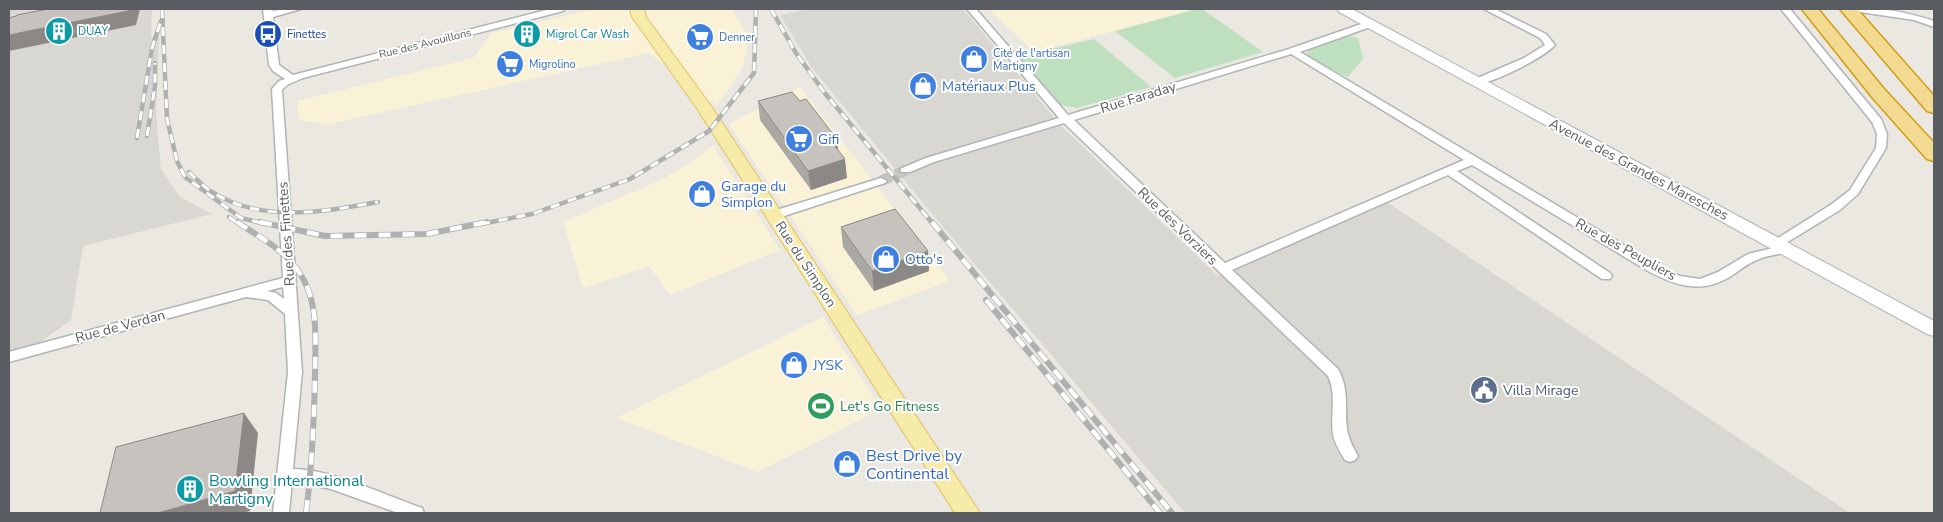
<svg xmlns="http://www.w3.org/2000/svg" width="1943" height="522" font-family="'Nunito Sans',sans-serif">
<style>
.commercial{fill:#faf2d6}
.industrial{fill:#d9d7d2}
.green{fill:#bee0bf}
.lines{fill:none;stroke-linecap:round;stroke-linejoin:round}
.street-tunnel{stroke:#c6c5c0;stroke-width:11;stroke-dasharray:11 5;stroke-linecap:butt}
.street-casing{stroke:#b1b3b7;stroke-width:3}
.secondary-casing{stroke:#b0b3b7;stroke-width:2}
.primary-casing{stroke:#e2c161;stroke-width:2}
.highway-casing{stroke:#d59d15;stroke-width:3}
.street{fill:#fff;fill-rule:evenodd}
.secondary{fill:#fff;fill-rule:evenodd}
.primary{fill:#f6eba9;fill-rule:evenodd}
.highway{fill:#f2db90;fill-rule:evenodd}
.rail-far1-casing{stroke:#afb0b0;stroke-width:4.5}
.rail-casing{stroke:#afb0b0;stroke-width:6}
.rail-far1{stroke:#fff;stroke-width:3;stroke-dasharray:9;stroke-linecap:butt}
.rail{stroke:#fff;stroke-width:4.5;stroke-dasharray:12;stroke-linecap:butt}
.wall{fill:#aaa8a3}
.shaded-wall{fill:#8b8885}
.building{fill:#c6c3be;stroke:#8b8885}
.labels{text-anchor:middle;stroke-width:4;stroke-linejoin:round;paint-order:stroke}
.far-culture-label{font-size:11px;fill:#0d838f;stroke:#fff;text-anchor:start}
.far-transit-label{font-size:11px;fill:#164399;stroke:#fff;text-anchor:start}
.far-shop-label{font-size:11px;fill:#366cbe;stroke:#fff;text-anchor:start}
.far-street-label{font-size:11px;fill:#595c60;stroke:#fff}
.shop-label{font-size:14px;fill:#366cbe;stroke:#fff;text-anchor:start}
.street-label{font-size:14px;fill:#595c60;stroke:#fff}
.service-label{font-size:14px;fill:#4e5e75;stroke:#fff;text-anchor:start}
.leisure-label{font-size:14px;fill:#27864d;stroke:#fff;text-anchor:start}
.near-shop-label{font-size:16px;fill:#366cbe;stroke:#fff;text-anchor:start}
.near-culture-label{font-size:16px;fill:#0d838f;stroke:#fff;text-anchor:start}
</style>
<rect width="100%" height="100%" fill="#eae8e0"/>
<g class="commercial">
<path d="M595,9h137l17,28 -6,30 -26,39 -68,-53 -324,72 -26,-5 -2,-19 176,-43 19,-25z"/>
<path d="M988,9h209l-162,43z"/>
<path d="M800,87l150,194 -93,34 -128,-191z"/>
<path d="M713,145l67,105 -110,45 -21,-29 -66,22 -20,-66 100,-43 25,-15z"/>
<path d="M823,317l58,92 -123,63 -142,-54z"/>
</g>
<g class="industrial">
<path d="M9,9h143l-1,29 8,-1 -3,79 5,53 19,28 32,17 -129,32 -12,74 -62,44z"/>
<path d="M808,9h155l100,119 155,148 169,-74 463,311h-665l-252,-298 -121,-147 -32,-53z"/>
</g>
<g class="green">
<path d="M1197,9h5l61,43 -88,26 -60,-47z"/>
<path d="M1347,36l11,2 5,21 -15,18 -41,-19v-4l3,-6z"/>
<path d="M1094,39l57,48 -74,21 -17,-3 -43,-48z"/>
</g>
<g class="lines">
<path class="street-tunnel" d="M881,181l25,-11"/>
<g class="street-casing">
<g id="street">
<path d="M263,9h9l1,2 12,-2h16l-28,8 6,48 14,10 257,-66h15l-2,2 -260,67 -16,7 -5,5 20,282 -9,97c38,0 92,26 129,39l2,5h-26l-67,-24 -39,-8 -3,32h-16l15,-141 -3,-58 -17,-14 -22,-3 -237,65v-10l274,-74 -11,-189 7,-8 6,-2 -12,-8 -4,-6zM283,287l1,12 -8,-6 -9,-2z"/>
<path d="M967,9h9l92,106 221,-66 78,-27h6v4l-73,26 357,213 23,11 20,3 18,-7 30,-18 29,-7 2,-1h-7l-2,-3 62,-39 18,-14 26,-42 1,-14 -5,-12 -91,-113h9l91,110 6,15 -1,14 -28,46 -18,16 -59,36 9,-1 2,3 -2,3c-10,4 -23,4 -33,9 -11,4 -19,12 -29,18 -28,16 -54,7 -80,-7l-176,-106 -15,6 153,102 2,3 -2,3h-8l-154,-104 -216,95 106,99c13,24 5,41 10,65 2,8 6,15 10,22l-3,4 -5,2 -5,-2c-5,-8 -10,-16 -12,-25 -3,-19 4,-41 -5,-59l-264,-253 -130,39 -24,10h-8l-2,-2 2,-2 24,-10 133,-40zM1291,54l173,106 -239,103 -151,-143z"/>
<path d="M1484,9h11l51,25 9,11c-10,12 -68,42 -82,39v-4l51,-22 21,-13 -5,-7z"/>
<path d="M1855,9c27,-2 54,4 79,12v6l-20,-7 -54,-8z"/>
<path d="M881,178l6,3 -2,2 -107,35 -4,1 -6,-4 2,-3z"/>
</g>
</g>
<g class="secondary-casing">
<path id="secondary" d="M1337,9h15l582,312v15l-7,-2 -588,-322z"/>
</g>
<g class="primary-casing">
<path id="primary" d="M630,9h14l2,8 65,89 269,407h-25l-259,-406 -64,-90z"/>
</g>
<g class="highway-casing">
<g id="highway">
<path d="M1802,9h16l66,80 50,54v18l-7,-2 -55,-62z"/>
<path d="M1840,9h17l77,87v17l-7,-2z"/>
</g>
</g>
<use href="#street" class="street"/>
<use href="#secondary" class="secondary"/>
<use href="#primary" class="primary"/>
<use href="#highway" class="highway"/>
<g class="rail-far1-casing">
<g id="rail-far1">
<path d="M162,9l5,110 10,42 8,16 56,41 25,6"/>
<path d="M771,9l25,44 28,39 109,132"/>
<path d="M147,136l8,-50v-23"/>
<path d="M137,138l15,-90 9,-27"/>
<path d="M189,172c6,6 13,13 20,18 50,34 114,22 169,12"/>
<path d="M229,217l10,7"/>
<path d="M481,224l51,-10 98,-35 79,-48 45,-58 2,-64"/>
</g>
</g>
<g class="rail-casing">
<g id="rail">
<path d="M237,222c22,15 47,27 62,50 21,30 16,69 16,104 -1,46 -3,91 -9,137"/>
<path d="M260,222l65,14 102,-2 60,-12"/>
<path d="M932,222l240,291"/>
<path d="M986,300l174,213"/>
</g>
</g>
<use href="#rail-far1" class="rail-far1"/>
<use href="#rail" class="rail"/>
</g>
<g class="wall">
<path d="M758,101l80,49 9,28 -36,12 -51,-70z"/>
<path d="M841,227l87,24 1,20 -55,20 -31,-44z"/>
</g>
<g class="shaded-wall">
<path d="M129,9h11l-4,16 -127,26v-16z"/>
<path d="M837,139l2,19 -8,-17z"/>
<path d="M845,159l2,19 -36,12 -3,-19z"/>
<path d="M928,251l1,20 -55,20 -2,-20z"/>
<path d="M244,413l14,20 -8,78 -8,2h-84z"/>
</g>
<g class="building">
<path d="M48,9h81l-1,2 -119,24v-17l7,-2 1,-1z"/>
<path d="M792,92l8,9 6,-2 31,40 -6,2 14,18 -37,12 -50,-70z"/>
<path d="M895,209l33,42 -56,20 -31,-44z"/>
<path d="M244,413l-9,78 -77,22h-58l16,-66z"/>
</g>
<defs>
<g id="building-disc" transform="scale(1.4375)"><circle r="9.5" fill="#0f9aa8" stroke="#fff"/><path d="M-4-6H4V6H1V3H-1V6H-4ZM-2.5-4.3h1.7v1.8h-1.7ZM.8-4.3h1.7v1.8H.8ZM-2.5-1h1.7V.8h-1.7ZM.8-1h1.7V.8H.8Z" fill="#fff"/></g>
<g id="bus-disc" transform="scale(1.4375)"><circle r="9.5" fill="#1a4fb4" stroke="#fff"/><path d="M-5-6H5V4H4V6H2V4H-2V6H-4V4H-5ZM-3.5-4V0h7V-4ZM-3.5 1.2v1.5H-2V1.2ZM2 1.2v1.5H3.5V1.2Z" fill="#fff"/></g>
<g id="supermarket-disc" transform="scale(1.4375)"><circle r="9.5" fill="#3f7fe0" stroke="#fff"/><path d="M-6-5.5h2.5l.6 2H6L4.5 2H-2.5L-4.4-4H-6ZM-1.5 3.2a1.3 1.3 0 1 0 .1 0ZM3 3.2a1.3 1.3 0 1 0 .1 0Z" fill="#fff"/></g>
<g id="shop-disc" transform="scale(1.4375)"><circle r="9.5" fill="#3f7fe0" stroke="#fff"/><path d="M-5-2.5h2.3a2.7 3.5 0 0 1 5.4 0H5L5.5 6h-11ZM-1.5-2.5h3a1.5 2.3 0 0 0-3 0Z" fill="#fff"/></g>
<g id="civic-disc" transform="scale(1.4375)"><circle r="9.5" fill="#5c6f8a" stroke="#fff"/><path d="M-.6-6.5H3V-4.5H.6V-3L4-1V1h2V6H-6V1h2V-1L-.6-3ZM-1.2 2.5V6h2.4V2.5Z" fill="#fff"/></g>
<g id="stadium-disc" transform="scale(1.4375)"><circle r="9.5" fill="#2e9e5b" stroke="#fff"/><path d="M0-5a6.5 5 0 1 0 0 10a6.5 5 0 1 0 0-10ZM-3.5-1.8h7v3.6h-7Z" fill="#fff"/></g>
</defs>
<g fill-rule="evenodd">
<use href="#building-disc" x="59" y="31"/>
<use href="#bus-disc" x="268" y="34"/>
<use href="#building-disc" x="527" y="34"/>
<use href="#supermarket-disc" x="700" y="37"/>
<use href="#shop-disc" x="974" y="59"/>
<use href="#supermarket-disc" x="510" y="64"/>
<use href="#shop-disc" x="923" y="86"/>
<use href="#supermarket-disc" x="799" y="139"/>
<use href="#shop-disc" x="702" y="194"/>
<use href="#shop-disc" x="886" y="259"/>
<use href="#shop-disc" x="794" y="365"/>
<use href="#civic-disc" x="1484" y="390"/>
<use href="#stadium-disc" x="821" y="406"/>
<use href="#shop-disc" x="847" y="464"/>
<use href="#building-disc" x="190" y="489"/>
</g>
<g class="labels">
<g class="far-culture-label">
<text x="78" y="35">DUAY</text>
<text x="546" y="38">Migrol Car Wash</text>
</g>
<g class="far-transit-label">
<text x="287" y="38">Finettes</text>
</g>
<g class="far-shop-label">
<text x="719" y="41">Denner</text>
<text x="993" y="57">Cité de l'artisan<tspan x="993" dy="13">Martigny</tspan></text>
<text x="529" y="68">Migrolino</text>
</g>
<g class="far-street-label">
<text transform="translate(425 43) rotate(-14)" y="4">Rue des Avouillons</text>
</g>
<g class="shop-label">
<text x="942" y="91">Matériaux Plus</text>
<text x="818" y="144">Gifi</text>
<text x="721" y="191">Garage du<tspan x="721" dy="16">Simplon</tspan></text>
<text x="905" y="264">Otto's</text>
<text x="813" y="370">JYSK</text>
</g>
<g class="street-label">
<text transform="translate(1138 97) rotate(-17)" y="5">Rue Faraday</text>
<text transform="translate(1639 169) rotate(28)" y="5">Avenue des Grandes Maresches</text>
<text transform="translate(1178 226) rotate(44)" y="5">Rue des Vorziers</text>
<text transform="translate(286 234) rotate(-94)" y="5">Rue des Finettes</text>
<text transform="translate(1626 249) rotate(29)" y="5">Rue des Peupliers</text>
<text transform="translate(806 264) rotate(57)" y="5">Rue du Simplon</text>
<text transform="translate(120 326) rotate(-15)" y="5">Rue de Verdan</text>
</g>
<g class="service-label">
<text x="1503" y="395">Villa Mirage</text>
</g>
<g class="leisure-label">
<text x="840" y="411">Let's Go Fitness</text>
</g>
<g class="near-shop-label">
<text x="866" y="461">Best Drive by<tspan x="866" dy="18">Continental</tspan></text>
</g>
<g class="near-culture-label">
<text x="209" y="486">Bowling International<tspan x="209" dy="18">Martigny</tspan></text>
</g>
</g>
<rect width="1943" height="522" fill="none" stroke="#595c60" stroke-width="20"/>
</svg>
